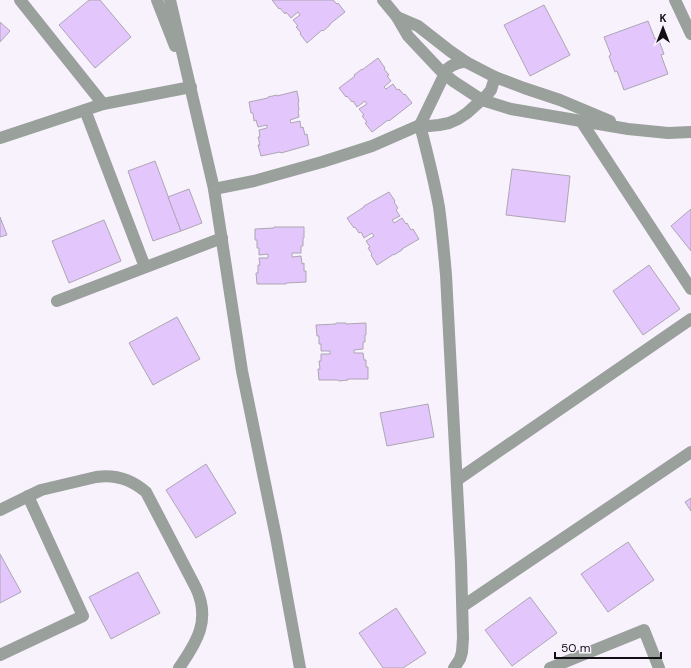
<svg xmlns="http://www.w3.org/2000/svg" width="691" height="668" font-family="'DM Sans',sans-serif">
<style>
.building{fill:#e3c6fb;stroke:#ada6b3}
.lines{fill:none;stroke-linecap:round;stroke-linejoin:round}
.minor{stroke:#9aa09b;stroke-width:12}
</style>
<rect width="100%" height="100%" fill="#f8f2fd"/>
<g class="building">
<path d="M89,0h11l31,37 -36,31 -36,-43z"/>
<path d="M272,0h61l4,4 1,-1 7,9 -15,12v1l-7,6 -1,-1 -15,13 -7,-9 1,-1 -5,-6 2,-1 -5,-6 7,-5 -2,-3 -7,6 -5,-6 -1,2 -5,-6 -1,1z"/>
<path d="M544,5l26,50 -40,21 -26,-51z"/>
<path d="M648,21l7,18 3,-1 6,16 -3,1 7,19 -44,16 -7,-19 -2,1 -6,-16 2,-1 -7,-18z"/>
<path d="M0,22l10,9 -10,11z"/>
<path d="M378,58l7,10 -1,1 5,6 -2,1 4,5 -7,6 2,2 7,-5 4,6 2,-1 5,6 1,-1 7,9 -23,18 -1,-1 -16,12 -7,-9 2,-1 -5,-6 2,-1 -5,-6 8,-5 -2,-3 -8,6 -4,-6 -1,1 -5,-6 -1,1 -7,-9 16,-12 -1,-1 8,-6v1z"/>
<path d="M297,91l2,11 -1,1 1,7 -1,1 1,6 -9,3 1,3 9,-2 1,7 2,-1 2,8 2,-1 2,11 -28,8 -1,-1 -19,4 -3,-11h2l-2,-8h2l-1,-7 8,-2v-3l-9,2 -2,-7 -2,1 -1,-8h-2l-2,-11 19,-4v-1l9,-2v1z"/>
<path d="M155,161l26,70 -28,10 -25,-70z"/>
<path d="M512,169l58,7 -5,46 -59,-7z"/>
<path d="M189,189l13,34 -21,8 -13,-34z"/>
<path d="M389,192l6,9 -1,1 4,6 -2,2 4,6 -8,4 2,3 8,-5 4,6 1,-1 4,7 2,-1 6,10 -17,10v1l-8,5v-1l-17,11 -6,-10 1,-1 -4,-6 2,-1 -4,-6 8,-5 -2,-3 -8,5 -3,-6 -2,1 -4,-6 -1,1 -7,-10 17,-11v-1z"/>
<path d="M691,209v42l-20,-25z"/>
<path d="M0,217l7,18 -7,2z"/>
<path d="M104,220l17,41 -52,22 -17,-42z"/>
<path d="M274,227h30v11h-1v8h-2v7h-9v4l9,-1 1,8 2,-1v8h2v11l-20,1v1h-29l-1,-11h2v-8h2l-1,-7h9v-4l-9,1v-7h-2v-8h-2v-11l19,-1z"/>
<path d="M649,265l31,44 -37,26 -30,-44z"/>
<path d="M177,317l23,42 -47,26 -24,-42z"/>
<path d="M336,323h10v1l20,-1v12h-1v7h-2v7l-9,1v3h9l1,7h2v7h2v12h-20v1l-9,1 -1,-1h-19l-1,-11h2l-1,-8h2v-7h9v-3h-9v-7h-2v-8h-2l-1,-11 20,-1z"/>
<path d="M428,404l6,33 -47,9 -7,-33z"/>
<path d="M206,464l30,49 -40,25 -30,-48z"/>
<path d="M691,498v13l-6,-9z"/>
<path d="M628,542l26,38 -46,32 -27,-38z"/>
<path d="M0,554l21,38 -21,11z"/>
<path d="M138,572l22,41 -49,26 -22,-42z"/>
<path d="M530,597l27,36 -45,33 -27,-36z"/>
<path d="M396,608l30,45 -23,15h-20l-24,-35z"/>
</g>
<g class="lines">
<g class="minor">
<path d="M20,0l83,104"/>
<path d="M157,0l18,46"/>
<path d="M170,0l44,189 28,182 34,166 24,131"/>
<path d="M383,0l14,17 11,19 32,34 13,11 29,19 29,9 117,20 40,4 23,-1"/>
<path d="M675,0l16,34"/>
<path d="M397,17l21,9 32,25 16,11 29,15 29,11 36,12 50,21"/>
<path d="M85,110l60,157"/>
<path d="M581,121l110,168"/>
<path d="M0,138l103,-34 88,-17"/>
<path d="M214,189l40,-8 68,-19 50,-16 48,-21 9,1 10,-1 10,-2 9,-4 9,-6 20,-18 4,-5 4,-13"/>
<path d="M57,301l165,-63"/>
<path d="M457,480l234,-161"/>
<path d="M0,510l41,-20 55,-13c19,-3 35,2 50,15l50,96c15,32 1,54 -17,80"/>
<path d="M463,606l228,-154"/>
<path d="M0,655l83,-39 -55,-120"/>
<path d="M454,668l6,-9 2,-7 1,-14 -2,-75 -15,-288c-2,-23 -4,-45 -7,-68 -5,-28 -12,-55 -19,-82l27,-56c6,-5 11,-7 19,-7"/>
<path d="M550,668l94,-38 15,38"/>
</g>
</g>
<g transform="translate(663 28)" stroke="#f8f2fd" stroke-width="3" paint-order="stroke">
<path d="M0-3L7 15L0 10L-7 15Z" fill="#120f14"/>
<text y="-6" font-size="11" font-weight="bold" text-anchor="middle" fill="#120f14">K</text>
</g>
<path d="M555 652v6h106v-6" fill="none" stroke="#120f14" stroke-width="2"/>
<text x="561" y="652" font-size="12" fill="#120f14" stroke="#f8f2fd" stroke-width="3" paint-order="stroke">50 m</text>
</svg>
